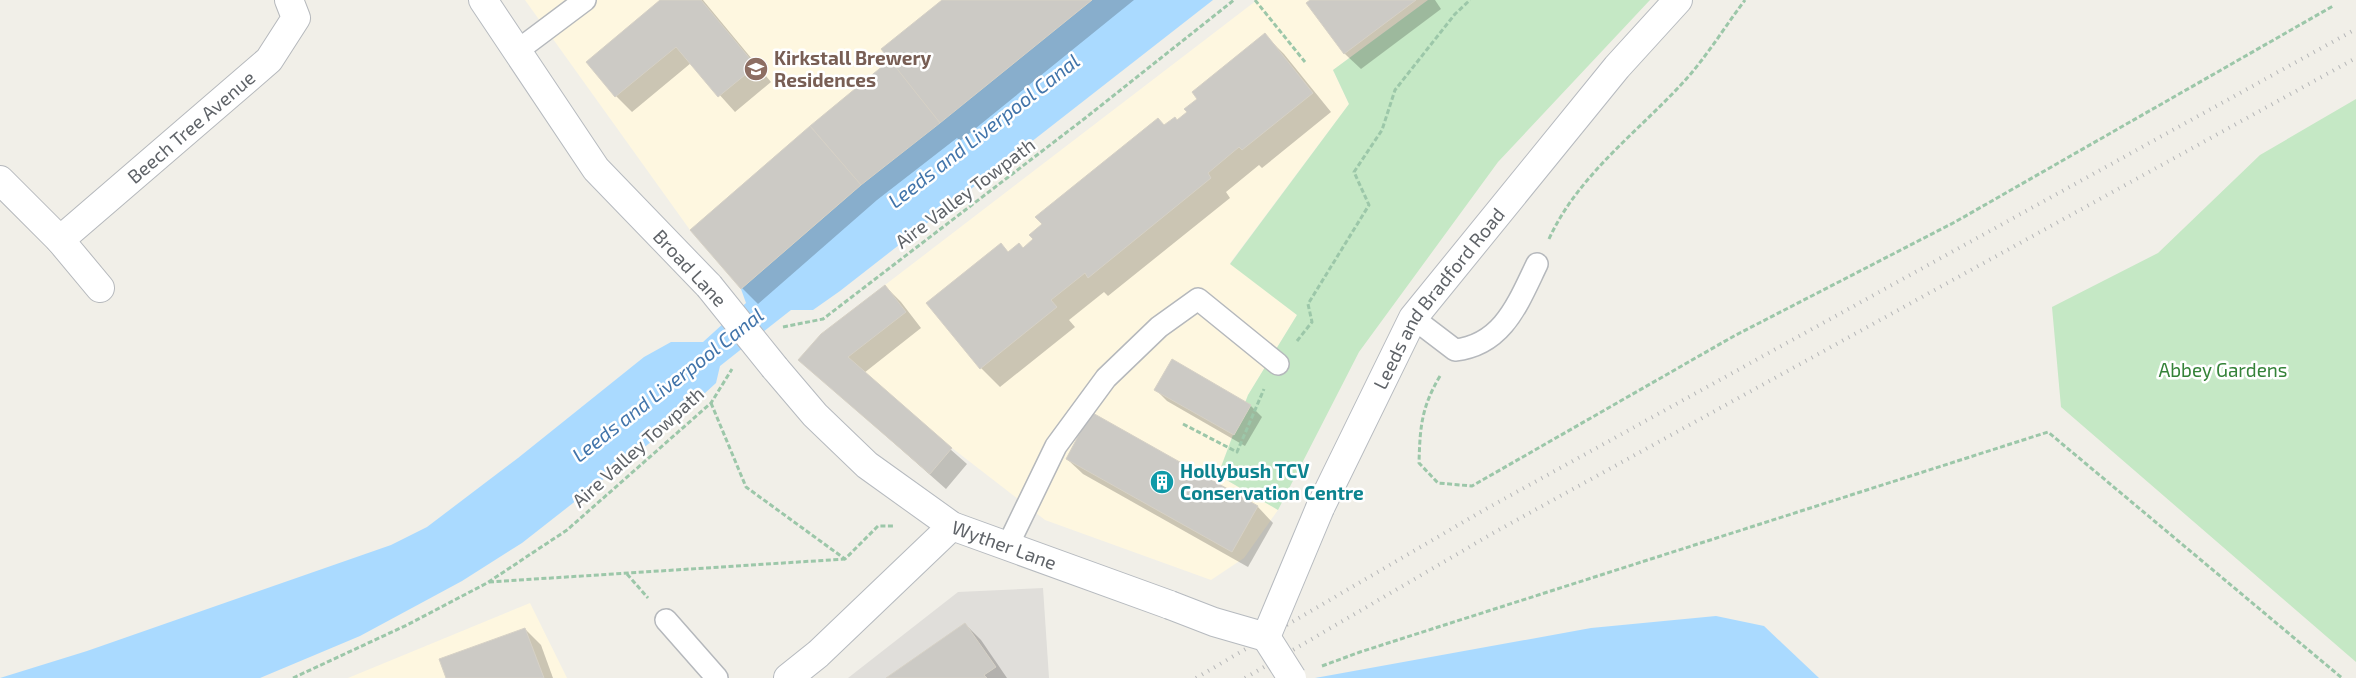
<svg xmlns="http://www.w3.org/2000/svg" width="2356" height="678" font-family="'Exo 2',sans-serif">
<style>
.commercial{fill:#fef7e0}
.industrial{fill:#e0deda}
.green{fill:#c5e8c5}
.water{fill:#aadaff}
.shadow{fill:#0003}
.building{fill:#cccac5;stroke:#d6d1c6}
.lines{fill:none;stroke-linecap:round;stroke-linejoin:round}
.lane-casing{stroke:#b5b8bc;stroke-width:24}
.street-casing{stroke:#b5b8bc;stroke-width:30}
.secondary-casing{stroke:#b6babf;stroke-width:30}
.path{stroke:#9cc7a9;stroke-width:3;stroke-dasharray:5 2.5;stroke-linecap:butt}
.lane{stroke:#fff;stroke-width:21}
.street{stroke:#fff;stroke-width:28}
.secondary{stroke:#fff;stroke-width:28}
.rail{stroke:#b6b7b8;stroke-width:4;stroke-dasharray:1 6;stroke-linecap:butt}
.secondary-bridge-casing{stroke:#b6babf;stroke-width:30;stroke-linecap:butt}
.secondary-bridge{stroke:#fff;stroke-width:28}
.labels{text-anchor:middle;stroke-width:5;stroke-linejoin:round;paint-order:stroke}
.education-label{font-size:19px;font-weight:bold;fill:#785e54;stroke:#fff;text-anchor:start}
.street-label{font-size:19px;fill:#5f6368;stroke:#fff}
.park-label{font-size:19px;fill:#348238;stroke:#fff}
.culture-label{font-size:19px;font-weight:bold;fill:#0d838f;stroke:#fff;text-anchor:start}
.water-label{font-size:20px;font-style:italic;fill:#4174aa;stroke:#fff}
</style>
<rect width="100%" height="100%" fill="#f1efe8"/>
<g class="commercial">
<path d="M525,0h567l-351,289 -51,-59z"/>
<path d="M1257,0h171l-95,70 16,34 -119,159 67,52 -49,80 -30,80 60,35 -34,48 -33,22 -166,-60 -93,-72 -22,26 -132,-114 23,-26z"/>
<path d="M530,603l37,75h-219z"/>
</g>
<path class="industrial" d="M1043,588l6,90h-201l110,-86z"/>
<g class="green">
<path d="M1428,0h222l-152,162 -139,190 -81,158 -60,-35 30,-80 49,-80 -67,-51 119,-160 -16,-34z"/>
<path d="M2356,99v563l-295,-255 -9,-100 106,-54 102,-98z"/>
</g>
<g class="water">
<path d="M1092,0h121l-373,291 -27,19h-22l-71,56 -4,17 -60,55 -134,105 -60,38 -102,55 -100,42h-260l87,-27 304,-106 36,-18 91,-69 126,-101 27,-15h32l43,-39 -5,-14 120,-104z"/>
<path d="M1716,616l48,10 55,52h-504l276,-50z"/>
</g>
<g class="shadow">
<path d="M662,0h41l68,82 -36,30 -44,-49 -59,49 -16,-16z"/>
<path d="M944,0h190l-174,141 -3,-3 -80,62 -119,104 -16,-16z"/>
<path d="M1313,0h122l6,9 -80,60 -16,-15 -37,-50z"/>
<path d="M1265,35l19,19 47,58 -69,56 -3,-3 -33,27 4,6 -122,98 -4,-4 -35,28 6,7 -75,60 -19,-19 20,-123 8,8 14,-4 142,-122 12,-6 11,-9 10,-13z"/>
<path d="M885,286l16,16 20,26 -57,45 103,91 -21,25 -146,-129z"/>
<path d="M1172,361l79,45 11,11 -17,29 -78,-45 -11,-11z"/>
<path d="M1067,459l191,48 15,16 -25,44 -165,-93z"/>
<path d="M965,624l16,16 26,38h-119z"/>
<path d="M525,629l16,16 12,33h-105z"/>
</g>
<g class="building">
<path d="M660,0h41l55,66 -38,31 -42,-50 -61,50 -29,-35z"/>
<path d="M942,0h150l-152,123 -59,-74z"/>
<path d="M1310,0h106l-72,54 -38,-51z"/>
<path d="M1265,33l48,60 -71,57 -3,-3 -31,26 3,5 -123,100 -3,-5 -34,27 6,7 -77,62 -54,-66 75,-60 7,9 11,-9 4,5 10,-9 -4,-4 13,-11 -7,-7 123,-99 6,7 11,-8 2,3 10,-8 -3,-3 13,-10 -5,-7z"/>
<path d="M890,60l50,63 -79,62 -51,-59z"/>
<path d="M810,126l51,59 -120,104 -51,-59z"/>
<path d="M885,285l21,27 -58,45 104,91 -22,26 -132,-114 23,-26z"/>
<path d="M1172,359l79,46 -17,30 -80,-45z"/>
<path d="M1091,412l167,94 -26,46 -166,-93z"/>
<path d="M965,623l31,44 -12,8 3,3h-101z"/>
<path d="M525,628l19,50h-98l-7,-19z"/>
</g>
<g class="lines">
<g class="lane-casing">
<g id="lane">
<path d="M517,51l68,-51"/>
<path d="M1413,318l42,32c48,-5 63,-47 82,-86"/>
<path d="M1008,545l48,-99 50,-68 53,-51 39,-28 80,65"/>
<path d="M666,620l51,58"/>
</g>
</g>
<g class="street-casing">
<g id="street">
<path id="s1" d="M0,180l60,60 209,-180 27,-42 -7,-18"/>
<path d="M60,240l40,48"/>
</g>
</g>
<g class="secondary-casing">
<g id="secondary">
<path d="M483,0l113,169 113,117"/>
<path id="s2" d="M775,368l40,47 52,50 85,61 218,79"/>
<path id="s3" d="M1320,508l93,-190 204,-251 61,-67"/>
<path d="M788,678l30,-24 134,-128"/>
</g>
</g>
<g class="path">
<path d="M1255,0l50,62"/>
<path d="M1549,239c30,-66 92,-109 139,-162 21,-24 38,-52 57,-77"/>
<path d="M783,327l40,-8 261,-200 150,-119"/>
<path d="M1297,341l15,-19 -4,-18 61,-99 -15,-33 28,-42 13,-40 60,-76 15,-14"/>
<path d="M1440,376c-19,32 -20,52 -21,87l19,20 34,3 262,-150 221,-114 378,-216"/>
<path d="M711,403l35,84 99,72 33,-33h16"/>
<path d="M1183,424l54,28 27,-63"/>
<path d="M627,574l21,24"/>
<path d="M489,582l356,-23"/>
<path d="M1322,666l38,-14 688,-220 294,246"/>
<path d="M293,678l114,-53 80,-42 80,-53 144,-127 21,-34"/>
</g>
<use href="#lane" class="lane"/>
<use href="#street" class="street"/>
<use href="#secondary" class="secondary"/>
<g class="rail">
<path d="M1196,678l288,-168 872,-481"/>
<path d="M1245,678l250,-146 861,-474"/>
</g>
<g class="secondary-bridge-casing">
<g id="secondary-bridge">
<path d="M709,286l66,82"/>
<path d="M1170,605l44,17 52,15"/>
<path d="M1266,637l54,-129"/>
<path d="M1266,637l26,41"/>
</g>
</g>
<use href="#secondary-bridge" class="secondary-bridge"/>
</g>
<defs>
<g id="university-disc" transform="scale(1.25)"><circle r="9.5" fill="#8d6e63" stroke="#fff"/><path d="M0-5L7-2L0 1L-7-2ZM-4 1L0 2.5L4 1V4Q0 6-4 4Z" fill="#fff"/></g>
<g id="building-disc" transform="scale(1.25)"><circle r="9.5" fill="#0f9aa8" stroke="#fff"/><path d="M-4-6H4V6H1V3H-1V6H-4ZM-2.5-4.3h1.7v1.8h-1.7ZM.8-4.3h1.7v1.8H.8ZM-2.5-1h1.7V.8h-1.7ZM.8-1h1.7V.8H.8Z" fill="#fff"/></g>
</defs>
<g fill-rule="evenodd">
<use href="#university-disc" x="756" y="69"/>
<use href="#building-disc" x="1162" y="482"/>
</g>
<g class="labels">
<g class="education-label">
<text x="774" y="65">Kirkstall Brewery<tspan x="774" dy="22">Residences</tspan></text>
</g>
<g class="street-label">
<text dy="7" stroke="none"><textPath href="#s1" startOffset="258">Beech Tree Avenue</textPath></text>
<text transform="translate(965 193) rotate(-37)" y="7">Aire Valley Towpath</text>
<text transform="translate(690 268) rotate(47)" y="7">Broad Lane</text>
<text dy="7" stroke="none"><textPath href="#s3" startOffset="242">Leeds and Bradford Road</textPath></text>
<text transform="translate(638 447) rotate(-42)" y="7">Aire Valley Towpath</text>
<text dy="7" stroke="none"><textPath href="#s2" startOffset="294">Wyther Lane</textPath></text>
</g>
<g class="park-label">
<text x="2223" y="377">Abbey Gardens</text>
</g>
<g class="culture-label">
<text x="1180" y="478">Hollybush TCV<tspan x="1180" dy="22">Conservation Centre</tspan></text>
</g>
<g class="water-label">
<text transform="translate(984 131) rotate(-38)" y="7">Leeds and Liverpool Canal</text>
<text transform="translate(668 385) rotate(-38)" y="7">Leeds and Liverpool Canal</text>
</g>
</g>
</svg>
